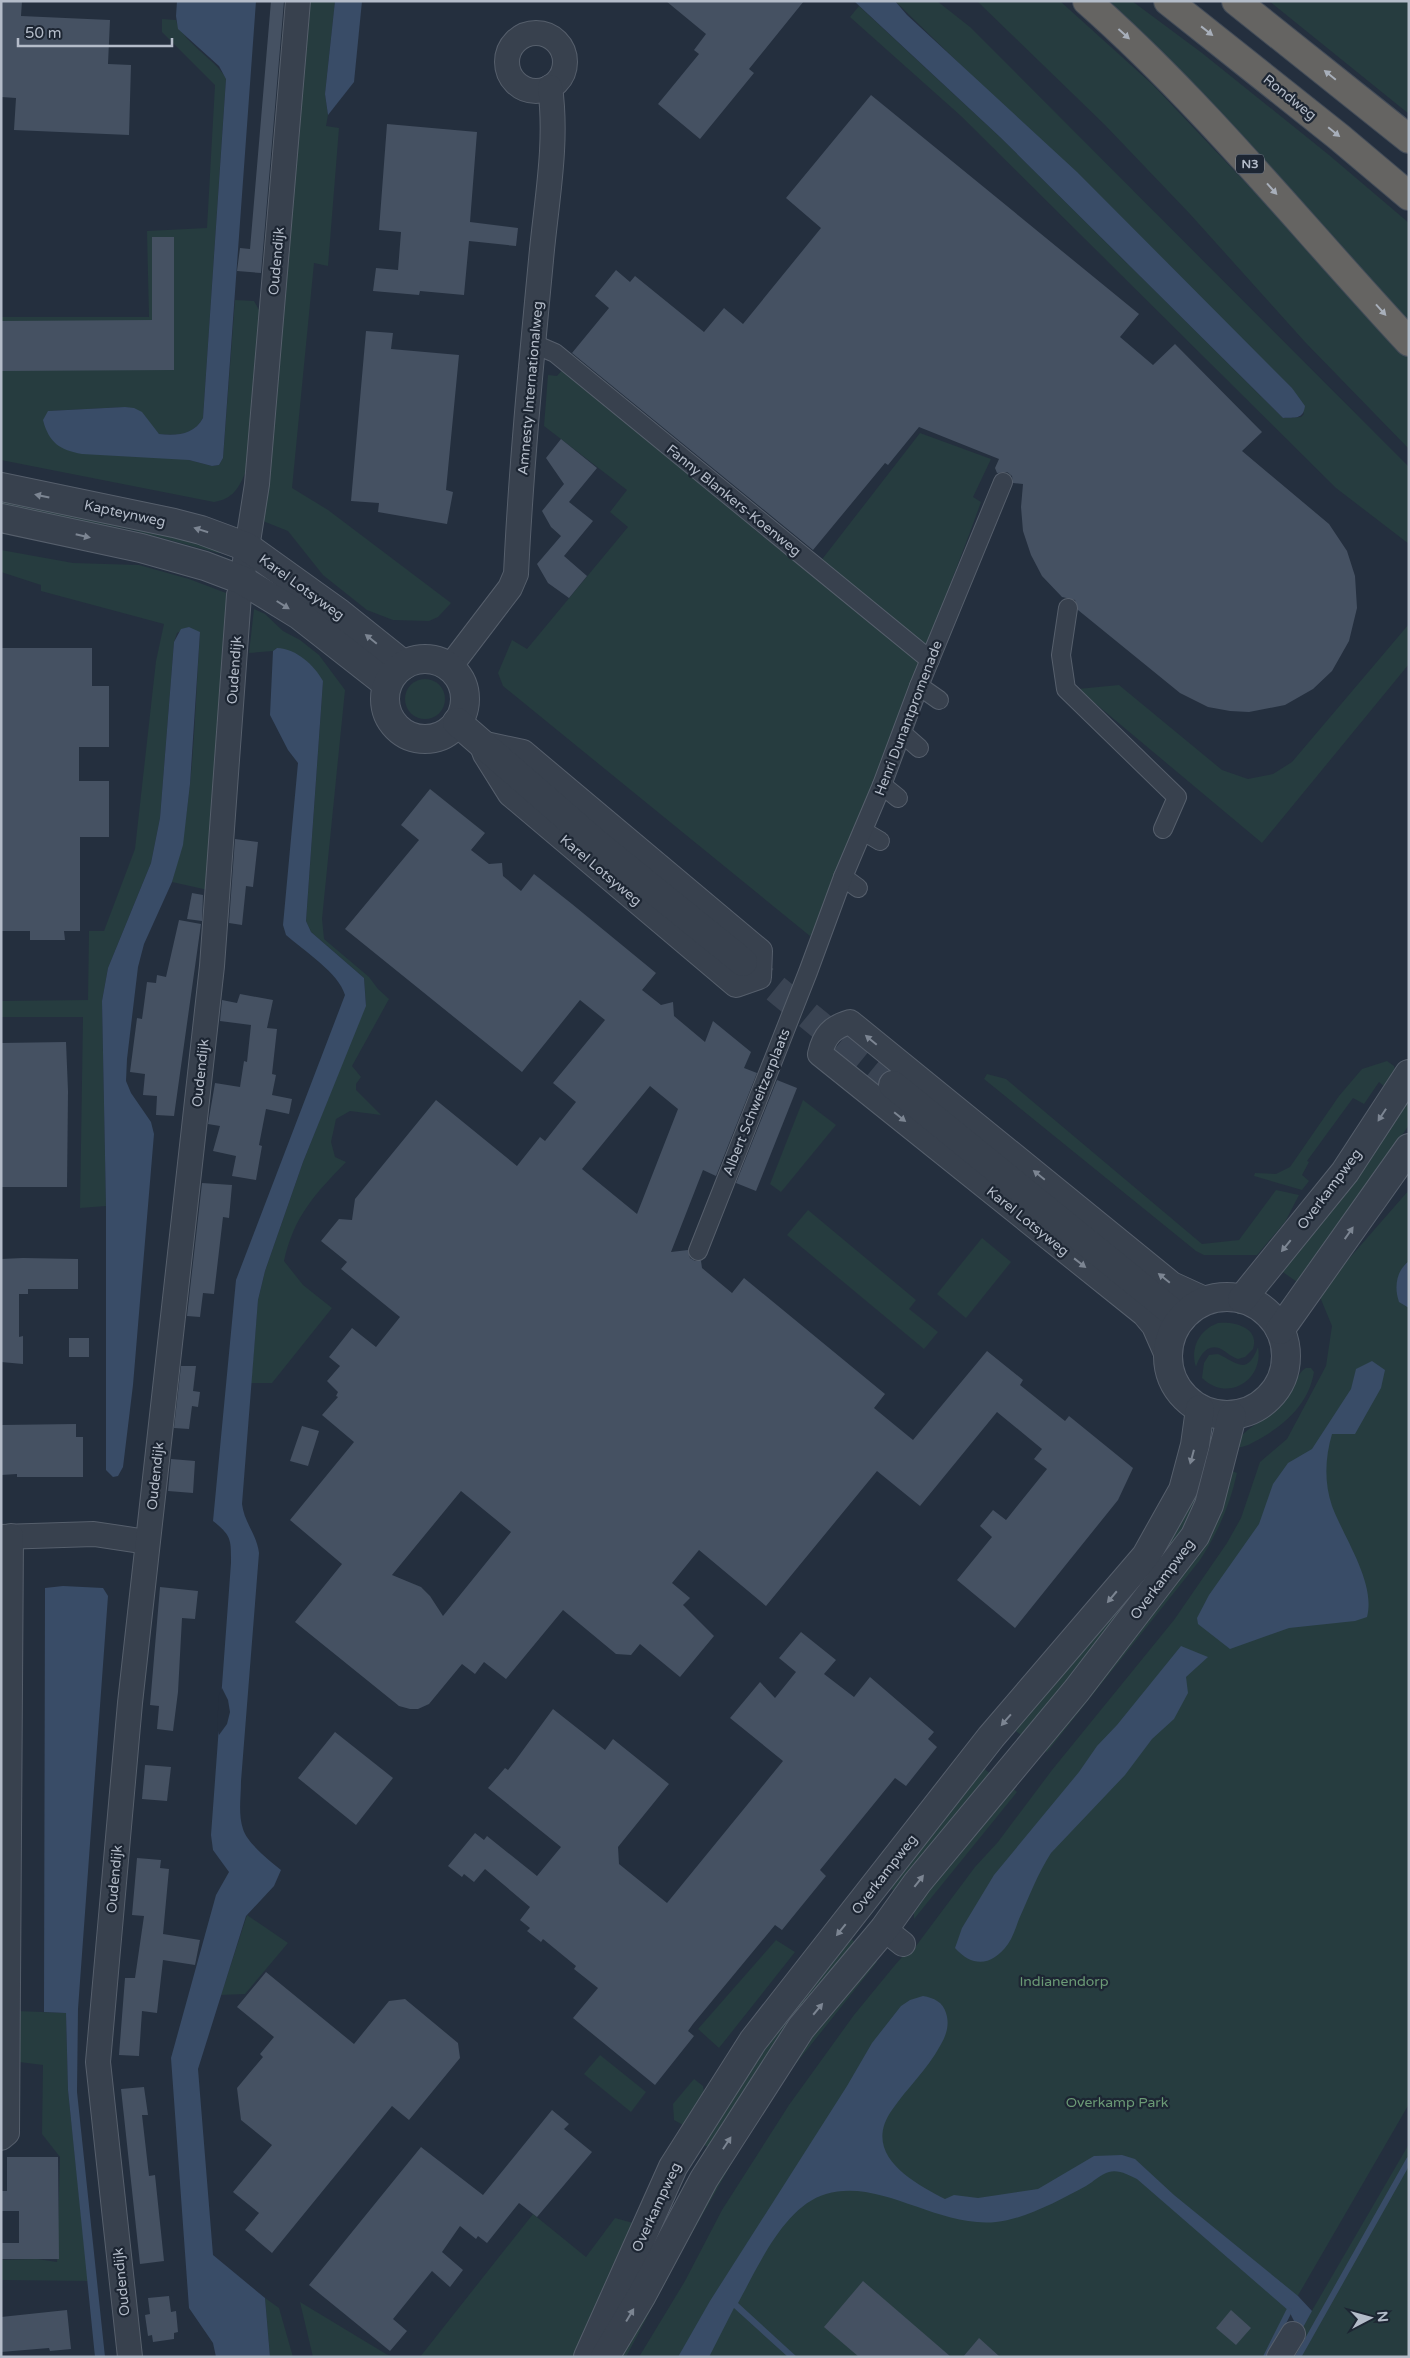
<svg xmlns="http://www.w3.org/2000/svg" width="1410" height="2358" font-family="'Varela Round',sans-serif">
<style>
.green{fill:#263c3f}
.water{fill:#394c67}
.pier{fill:#242f3e}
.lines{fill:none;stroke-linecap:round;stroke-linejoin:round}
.stream{stroke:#394c67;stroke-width:6}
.building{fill:#455162;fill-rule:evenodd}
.tertiary-tunnel{stroke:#3a4453;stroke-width:28;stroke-dasharray:28 14;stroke-linecap:butt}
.pedestrian-casing{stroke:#565f6c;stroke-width:20}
.minor-casing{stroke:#565f6c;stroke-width:26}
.tertiary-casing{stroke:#565f6c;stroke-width:30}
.trunk-casing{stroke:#434c59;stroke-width:30}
.pedestrian{stroke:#38414e;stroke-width:18}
.minor{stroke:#38414e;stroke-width:24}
.tertiary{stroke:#38414e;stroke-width:28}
.trunk{stroke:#656462;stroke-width:28}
.oneway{fill:#a8afba}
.oneway2{fill:#7c8592}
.labels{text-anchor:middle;stroke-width:4.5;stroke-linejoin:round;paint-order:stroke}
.shield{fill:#1d2633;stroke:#878f9c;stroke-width:1}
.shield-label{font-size:12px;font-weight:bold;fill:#b4bcc9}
.street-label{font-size:14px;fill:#b4bcc9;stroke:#1d2633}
.park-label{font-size:14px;fill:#6b9a76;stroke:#1d2633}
</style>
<rect width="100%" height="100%" fill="#242f3e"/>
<g class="green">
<path d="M306,1h29l-10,93 3,21 -2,11 13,2 -11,138 -14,-3 -22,225 36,22 123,93 -13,14 -9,4 -36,-1 -26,-10 -44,-35 -35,-44 -25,-10z"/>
<path d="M895,1h42l33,26 439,440v77l-73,-56 -375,-372 -111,-99 9,-11 141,131 283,281 18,-1 3,-3 -12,-26z"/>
<path d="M977,1h83l93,84 256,270v94l-104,-107 -115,-128 -85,-89z"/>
<path d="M1102,1h30l70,52 127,102 80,68v101z"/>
<path d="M1269,1h140v113z"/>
<path d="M162,19l14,1c5,21 38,38 50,58l-23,340c-9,17 -26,18 -44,16 -13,-13 -14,-24 -34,-27l-77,4 141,49 23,6 7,-1 4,-7 12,-158 19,1 10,18 -18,152c-7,17 -13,28 -32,31l-213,-42v-143h148l-2,-86 60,-3 8,-143 -53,-53z"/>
<path d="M566,366l192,158 -4,5 40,32 3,-3 16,13 107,-138 71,26 -18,38 8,5 -12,33 -151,395 -8,6 -307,-250 -5,-13 14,-33 15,9 101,-122 -18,-15 17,-22 -83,-64 4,-51 9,1z"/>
<path d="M1,500l95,16 138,36 -16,1 -86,-23 -32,-6 -34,-1 -65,-10z"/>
<path d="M1,550l72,13 66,2 50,14 45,17 -26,294 -36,-8c23,-80 22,-167 28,-249l-11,-6 -12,6 -3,9 -14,176 -9,45 -43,105 -6,33 4,205 -26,2 3,-191h-82v-16l87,-1 1,-69h15l31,-82 21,-188 8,-37 -123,-33v-6l-40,-13z"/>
<path d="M254,609l11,5 18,17 17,9 19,15 26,35 -23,229 2,20 45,38 9,12 11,10 -37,67 9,11 -5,7v6l25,25 -31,-4 -14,8 -5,23 4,15 11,5c-31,32 -52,54 -62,99l19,24 29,23 -60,75h-21l7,-83 7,-29 38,-109 63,-159 -2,-25 -53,-46 -5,-11 17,-240 -46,-33 -4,3 -24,2z"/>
<path d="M1409,624v40l-147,179 -184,-154 41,-4 103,85 26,9 25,-5 19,-12z"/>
<circle cx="425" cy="699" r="20"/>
<path d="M1387,1061l7,5 1,4 -10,17 -6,-5 -15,22 -11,-6 -46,63 2,1 -7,13 7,6 -7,9 -48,-14 1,-3 21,1 14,-7 49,-71 23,-27z"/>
<path d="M987,1074l19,5 196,165 37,-4 37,-50 23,5 -14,27 -28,33h-53l-8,-4 -212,-172z"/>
<path d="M1409,1093v32l-109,159 -23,-16z"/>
<path d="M803,1100l33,25 -55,67 -11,-8z"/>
<path d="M1409,1190v914l-120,207 -22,46h-628l46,-76 37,-71 67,-105 65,-90 41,-50 8,-9 7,-2 65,-87 23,-25 54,-72 122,-150 53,-77 14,-25 19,-56 27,-23 39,-73 6,-40 -12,-29 13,-20z"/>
<path d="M808,1210l108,90 -7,9 29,23 -14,17 -137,-114z"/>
<path d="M982,1238l29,24 -45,56 -29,-24z"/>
<path d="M1218,1323c17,-2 42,5 35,26l-8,8 -7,2c-7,-2 -12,-8 -19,-11 -13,-4 -20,9 -23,19 -6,-19 3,-37 22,-44z"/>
<path d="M1258,1347c6,33 -30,56 -56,31l2,-15 5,-8 9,-1c18,8 29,23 40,-7z"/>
<path d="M1306,1368h5l3,4c-5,30 -26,50 -51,65 -11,6 -16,10 -29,11 10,-24 34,-26 49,-44 8,-9 14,-32 23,-36z"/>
<path d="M1202,1462l9,3 -7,39 -180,233 -11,-8z"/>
<path d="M1227,1469l10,4c-7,32 -19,59 -37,87l-153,192 -8,-4z"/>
<path d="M981,1766l13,11 -96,118 -12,-11z"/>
<path d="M1009,1785l8,7 -103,127v-12z"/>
<path d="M247,1915l41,28 -43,51 -24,1z"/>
<path d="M847,1935l11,10 -146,204 -14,-7 31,-54z"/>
<path d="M776,1940l19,12 -76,96 -21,-19z"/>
<path d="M872,1956l5,6 -83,104 -47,70 -65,115 -56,106h-12l126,-232z"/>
<path d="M18,2011l48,2 2,77 20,191 -87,-1v-20l36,-1 20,3 3,-105 -18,-23 1,-69 -24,-3z"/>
<path d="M600,2055l46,37 -15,20 -47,-38z"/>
<path d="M694,2079l9,7 2,13 -22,26 -9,-5 -1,-16z"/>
<path d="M1409,2144v213h-124z"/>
<path d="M533,2214l53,43 29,-39 18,5 -60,134h-153z"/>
<path d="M265,2298l14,10 14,49h-23z"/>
<path d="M300,2302l86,52 8,3h-81z"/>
</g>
<g class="water">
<path d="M177,1h79l-33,457 -4,7 -7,1 -23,-6 -107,-6c-22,-4 -33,-11 -39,-34l5,-9 77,-4 9,1 8,4 17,22c17,2 35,1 44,-16l23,-339 -7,-13 -41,-37 -2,-13z"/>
<path d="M335,1h27l-8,81 -26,33 -3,-21z"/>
<path d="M854,1h41l12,14 170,157 215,216 13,18c-2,14 -10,11 -22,12l-283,-281z"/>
<path d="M189,627l11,5 -10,152 -7,61 -11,37 -28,62 -6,23 -11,92 -1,22 5,12 20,29 3,12 -21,251 -10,82 -5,9 -5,1 -7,-7v-264l-4,-205 6,-33 43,-105 9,-45 14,-176 7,-13z"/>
<path d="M277,648c20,1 37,17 46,33l-17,240 5,11 53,46 2,28 -63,156 -38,109 -7,29 -16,204c2,18 15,31 17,49l-18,228c0,16 -3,33 2,48 4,14 27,32 38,41l-7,16 -28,30 -48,153 15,186 52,43 5,59h-54l-3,-14 -24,-35 -18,-250 45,-163 13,-23 -16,-22 -2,-15 20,-272c0,-23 1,-27 -18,-42l23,-241 109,-285c-6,-22 -41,-44 -59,-60l-3,-10 15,-162 -10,-13 -18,-35 3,-64z"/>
<path d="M1409,1261v47l-10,-6c-5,-15 -3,-31 10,-41z"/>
<path d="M1372,1361l13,9 -4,18 -26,46h-23c-7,24 -8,48 0,72 12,32 44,77 35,111l-12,4 -66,7 -59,21 -32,-25 -1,-6 12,-23 50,-71 14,-40 15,-21 24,-14 39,-60 5,-20z"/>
<path d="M63,1586l40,2 5,8 -30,413 -1,83 28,265h-10l-27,-267 -2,-77 -22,-1 1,-424z"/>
<path d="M1181,1646l27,11 -22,20 2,16 -14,26 -22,20 -27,36 -74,78c-13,20 -22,44 -32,66 -3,8 -6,18 -11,25 -16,22 -35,24 -53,4l7,-20 32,-53 85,-103 18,-26 20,-21z"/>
<path d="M923,1996c11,2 20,6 23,17 4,12 0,23 -6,33 -13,24 -33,42 -48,64 -31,44 20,72 53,89l9,-4 24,3 60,-9 56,-33 28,-1 13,4 39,36 124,101 14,15 -12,22 -11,-22 -152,-132c-8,-4 -19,-10 -28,-7 -8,2 -16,10 -23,14 -26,14 -61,33 -90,36 -59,6 -115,-44 -170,-28 -42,12 -68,73 -88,109l59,54h-9l-54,-49 -25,49h-31l32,-56 137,-215 25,-43 29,-37 9,-6z"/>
</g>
<path class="pier" d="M222,1688l6,12 2,12 -3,12 -8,11 -2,-9 2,-31z"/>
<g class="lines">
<g class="stream">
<path d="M1266,2357l23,-46"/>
<path d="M1298,2357l111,-197"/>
</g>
</g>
<g class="building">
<path d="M1,1h21l-1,15 89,4 -2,44 23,1 -2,70 -115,-5 2,-32 -15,-1z"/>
<path d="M271,1h13l-23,272 -24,-2 3,-23 10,1z"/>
<path d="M666,1h138l-55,68 5,4 -54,66 -42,-35 41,-50 -5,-4 12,-16z"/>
<path d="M871,95l268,219 -19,23 33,28 22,-21 87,88 -20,19 87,73 18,27 8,25 2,32 -8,33 -17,30 -19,18 -28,16 -36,7 -19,-1 -22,-4 -28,-14 -102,-83 -3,-10 -13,-3 -20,-21 -11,-21 -8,-24 -2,-24 2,-23 -10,-1 -1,-7 -5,-4 -10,1 -2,-5 4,-9 -80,-32 -31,38 -3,-2 -72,87 -241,-197 37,-45 -14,-12 21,-26 14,12 5,-6 69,56 20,-24 19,16 78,-96 -35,-30z"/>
<path d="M387,124l90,8 -7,90 48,6 -2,18 -47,-5 -5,54 -44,-4 -1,4 -46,-4 3,-23 22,2 3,-38 -22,-2z"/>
<path d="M152,237h22v133l-173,1v-50l151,-1z"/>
<path d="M366,331l27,2 -2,16 68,6 -13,135 7,2 -6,32 -69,-12 1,-9 -28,-2z"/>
<path d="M561,439l36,29 -28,34 24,19 -29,35 23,20 -18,22 -21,-15 -11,-19 24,-28 -10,-9 -9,-16 22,-27 -18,-26z"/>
<path d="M1,648h91v38h17v61h-30v34h30v56h-29v94h-16l1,9h-35v-9h-29z"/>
<path d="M430,789l55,44 -14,17 18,14 13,-1 1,13 18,15 13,-17 38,30 84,69 -14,17 19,15 12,-3 1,14 31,26 8,-21 38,31 -7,16 13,5 -41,103 -13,-6 -32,82 17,-2 2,8 5,3h6l1,7 30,25 12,-15 141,116 -11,14 39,32 74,-89 36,29 -3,5 45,36 4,-5 64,52 -15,32 -103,128 -58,-48 35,-43 -12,-11 13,-16 13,10 41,-51 -13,-10 8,-10 -45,-37 -77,94 -43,-35 -111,135 -67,-56 -27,33 18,15 -7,7 31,31 -34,41 -40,-33 -9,11 -15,-1 -53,-44 -57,69 -22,-17 -9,12 -13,-10 -33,40 -11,5h-8l-11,-3 -104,-84 47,-58 -52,-44 64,-78 -32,-27 16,-18 -2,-1 2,-4 -11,-11 13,-15 -11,-9 23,-29 24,19 24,-30 -59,-48 6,-7 -26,-21 18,-22 13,1 3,-21 81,-99 81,66 23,-29 5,4 31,-39 -23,-19 52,-63 -25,-20 -58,72 -177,-143 74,-89 -18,-15zM650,1086l28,23 -41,105 -55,-45zM461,1491l50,41 -68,84 -13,-20 -9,-9 -29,-12z"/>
<path d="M235,839l23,3 -5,45 -7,-1 -4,39 -13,-2z"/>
<path d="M192,893l11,2 -1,26 -15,-2z"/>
<path d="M179,920l22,4 -27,192 -18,-1 1,-19 -14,-1 2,-21 -15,-2 7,-54 5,1 1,-7 4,-30 9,1 1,-8 9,2z"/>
<path d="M240,994l33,6 -6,28 10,1 -5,45 4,1 -4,20 20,4 -3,15 -23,-5 -7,36 3,1 -6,34 -24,-4 4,-20 -23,-5 7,-25 -12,-2 7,-41 25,4 4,-26 3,1 4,-37 -31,-4 2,-21 15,3z"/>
<path d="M66,1042l2,49 -1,96h-66v-144z"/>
<path d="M777,1080l20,8 -41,103 -20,-8z"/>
<path d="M202,1183l30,2 -3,33 -6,-1 -9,77 -11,-1 -3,24 -13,-1z"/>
<path d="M23,1258l55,1v30h-50v5h-9v43l4,-1v28l-22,-2v-103z"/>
<rect x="69" y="1338" width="20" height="19"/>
<path d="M181,1366h15l-3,25 7,1 -2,15 -6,-1 -3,23 -15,-1z"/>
<path d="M76,1424v13h7v40h-66v-3l-16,1v-50z"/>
<path d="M302,1426l17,5 -11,35 -18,-5z"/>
<path d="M171,1459l24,2 -2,32 -25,-2z"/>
<path d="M160,1587l38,4 -3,28 -13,-1 -4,74 -5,39 -16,-2 2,-23 -9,-1z"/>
<path d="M801,1632l35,28 -12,14 30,23 16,-20 64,55 -6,7 9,8 -31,39 -11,-8 -75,92 6,6 -44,54 -7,-5 -82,99 -5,7 6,5 -39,49 -82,-67 25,-30 -24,-19 2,-3 -33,-27 -2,3 -14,-11 3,-3 -10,-8 10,-13 -45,-38 -11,13 -10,-8 -2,3 -14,-11 27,-33 9,7 3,-4 50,40 24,-29 -73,-59 17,-20 3,2 7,-9 38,-52 52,41 8,-11 56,45 -51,63 1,17 48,39 116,-142 -53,-43 30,-36 15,16 21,-26 -17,-14z"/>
<path d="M335,1732l58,46 -37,47 -58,-47z"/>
<path d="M145,1765l26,2 -4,34 -25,-2z"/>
<path d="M137,1858l24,2 -1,8 9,1 -6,65 37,6 -5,25 -32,-5 -6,53 -15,-2 -3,45 -20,-1 6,-77h10l9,-62 -12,-1z"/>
<path d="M266,1972l88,72 35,-43 16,-2 53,44 2,15 -51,62 -17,-14 -120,147 -27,-23 14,-17 -26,-21 39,-47 -31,-25 -4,-32 26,-31 -3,-3 14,-17 -37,-30z"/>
<path d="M144,2087l4,28h-6l7,61 6,-1 9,86 -24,3 -19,-175z"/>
<path d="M552,2110l17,14 -5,5 28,23 -55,65 -18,-14 -32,40 -9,-7 -2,3 -16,-13 -18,26 21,18 -13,17 -18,-16 -39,48 14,12 -17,20 -81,-66 112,-138 62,48z"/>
<path d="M7,2157h51l1,102h-58v-16h18v-32h-17v-20h5z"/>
<path d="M863,2281l88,76h-92l-35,-30z"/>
<path d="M169,2296l2,16 5,-1 2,21 -4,1v6l-21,3 -1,-7 -4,1 -3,-21 5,-1 -2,-16z"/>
<path d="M67,2310l4,39 -21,2 -1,-3 -48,4v-35z"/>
<path d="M1231,2310l20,18 -15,17 -20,-17z"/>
<path d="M979,2338l21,19h-37z"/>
</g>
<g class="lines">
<path class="tertiary-tunnel" d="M743,962l150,123"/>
<g class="pedestrian-casing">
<g id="pedestrian">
<path d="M534,344l21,9 375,307"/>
<path d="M1068,608l-7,47 5,34 111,108 -14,32"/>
<path d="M919,686l20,14"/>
<path d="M902,733l17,15"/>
<path d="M882,785l16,13"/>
<path d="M863,831l17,10"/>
<path d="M843,877l15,11"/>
<path d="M698,1251l110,-279 35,-95 39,-92 37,-99 84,-204"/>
</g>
</g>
<g class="minor-casing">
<g id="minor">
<circle cx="536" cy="62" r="29"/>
<path d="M242,580l15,-96 41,-483"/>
<path d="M449,668l61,-80 6,-14c5,-105 15,-209 25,-314 5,-57 17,-116 9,-173"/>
<path d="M481,743l42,9 237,199 -1,26 -23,8 -226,-191 -25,-40z"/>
<path d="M1168,1358l-14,-32 -10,-12 -324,-260c4,-18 12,-27 30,-32l322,262 35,16"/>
<path d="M1,1537l93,-3 53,8"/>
<path d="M884,1929l19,15"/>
<path d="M1,2138l6,-5 4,-597"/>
<path d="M130,2357l-32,-295 32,-359 82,-737 27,-371"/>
<path d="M1279,2357l14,-23"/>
</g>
</g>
<g class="tertiary-casing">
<g id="tertiary">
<path d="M1,487l173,36 27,7 46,17 92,66 65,52"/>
<path d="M1,518l140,30 64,18 37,14 57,35 88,69"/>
<circle cx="425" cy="699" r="40"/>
<path d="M457,722l145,126 141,114"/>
<path d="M893,1085l288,234"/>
<circle cx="1227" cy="1356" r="59"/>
<path d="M1242,1299l103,-127 64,-98"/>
<path d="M1280,1330l129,-182"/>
<path d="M588,2357l85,-190 80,-126 238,-304 155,-181 37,-66 12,-45 5,-36"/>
<path d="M605,2357l37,-62 62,-116 97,-151 83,-99 33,-46 160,-193 118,-154 14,-31 23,-89"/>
</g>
</g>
<g class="trunk-casing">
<g id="trunk">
<path d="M1087,1c118,104 215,226 322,341"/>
<path d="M1168,1l171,136 70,59"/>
<path d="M1236,1l173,138"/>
</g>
</g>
<use href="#pedestrian" class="pedestrian"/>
<use href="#minor" class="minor"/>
<use href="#tertiary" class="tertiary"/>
<use href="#trunk" class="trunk"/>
</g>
<defs><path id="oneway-solid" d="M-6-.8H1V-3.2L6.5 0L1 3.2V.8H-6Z" transform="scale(1.25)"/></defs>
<g class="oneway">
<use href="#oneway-solid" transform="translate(1207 31) rotate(38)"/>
<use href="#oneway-solid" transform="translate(1124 34) rotate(42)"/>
<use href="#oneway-solid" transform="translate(1330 75) rotate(-141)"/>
<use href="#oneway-solid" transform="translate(1334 132) rotate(39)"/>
<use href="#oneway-solid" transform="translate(1272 189) rotate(48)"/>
<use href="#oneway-solid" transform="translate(1381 310) rotate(48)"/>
</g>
<g class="oneway2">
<use href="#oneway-solid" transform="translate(42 496) rotate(-168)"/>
<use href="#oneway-solid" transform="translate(201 530) rotate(-162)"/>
<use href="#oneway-solid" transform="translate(83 536) rotate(13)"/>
<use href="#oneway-solid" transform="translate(283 605) rotate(32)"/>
<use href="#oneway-solid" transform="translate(371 639) rotate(-141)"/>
<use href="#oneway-solid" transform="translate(871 1040) rotate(-140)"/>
<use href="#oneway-solid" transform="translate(1382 1115) rotate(123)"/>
<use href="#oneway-solid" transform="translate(900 1117) rotate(39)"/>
<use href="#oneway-solid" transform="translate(1039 1175) rotate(-141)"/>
<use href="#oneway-solid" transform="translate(1349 1233) rotate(-55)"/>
<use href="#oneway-solid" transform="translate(1286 1246) rotate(129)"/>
<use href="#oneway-solid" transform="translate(1080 1263) rotate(38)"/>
<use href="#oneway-solid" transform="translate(1164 1278) rotate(-141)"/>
<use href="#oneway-solid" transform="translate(1192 1457) rotate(105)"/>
<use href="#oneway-solid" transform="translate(1112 1597) rotate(130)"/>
<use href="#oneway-solid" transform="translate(1006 1720) rotate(131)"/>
<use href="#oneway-solid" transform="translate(919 1881) rotate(-52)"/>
<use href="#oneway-solid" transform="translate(841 1930) rotate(129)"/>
<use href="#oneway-solid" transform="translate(818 2009) rotate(-50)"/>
<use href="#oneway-solid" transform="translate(727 2143) rotate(-57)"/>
<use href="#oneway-solid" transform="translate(630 2315) rotate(-59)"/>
</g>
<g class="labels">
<rect class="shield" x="1236" y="154.5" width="28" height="19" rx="4"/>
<g class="shield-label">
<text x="1250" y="168">N3</text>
</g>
<g class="street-label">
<text transform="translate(1290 97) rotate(39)" y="5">Rondweg</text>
<text transform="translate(276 261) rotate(-85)" y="5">Oudendijk</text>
<text transform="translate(530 388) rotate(-85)" y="5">Amnesty Internationalweg</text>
<text transform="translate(734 500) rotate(39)" y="5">Fanny Blankers-Koenweg</text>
<text transform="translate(125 513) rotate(12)" y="5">Kapteynweg</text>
<text transform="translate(302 587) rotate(36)" y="5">Karel Lotsyweg</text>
<text transform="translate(234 670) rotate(-86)" y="5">Oudendijk</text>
<text transform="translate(908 718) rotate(-69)" y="5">Henri Dunantpromenade</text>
<text transform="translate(601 870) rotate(40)" y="5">Karel Lotsyweg</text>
<text transform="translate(200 1073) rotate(-84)" y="5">Oudendijk</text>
<text transform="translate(756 1102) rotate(-68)" y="5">Albert Schweitzerplaats</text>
<text transform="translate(1329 1189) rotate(-53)" y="5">Overkampweg</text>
<text transform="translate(1028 1221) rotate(39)" y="5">Karel Lotsyweg</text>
<text transform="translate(155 1476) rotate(-84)" y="5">Oudendijk</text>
<text transform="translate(1162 1579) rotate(-53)" y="5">Overkampweg</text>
<text transform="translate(884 1874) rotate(-52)" y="5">Overkampweg</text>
<text transform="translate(114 1879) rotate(-85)" y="5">Oudendijk</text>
<text transform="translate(656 2207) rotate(-65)" y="5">Overkampweg</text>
<text transform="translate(121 2282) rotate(-96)" y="5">Oudendijk</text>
</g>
<g class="park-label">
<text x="1064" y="1986">Indianendorp</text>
<text x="1117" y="2107">Overkamp Park</text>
</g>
</g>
<rect width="1410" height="2358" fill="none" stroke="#b4bcc9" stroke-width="5"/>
<g transform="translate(1370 2318) rotate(84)" stroke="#1d2633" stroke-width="4" paint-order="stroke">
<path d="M0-4L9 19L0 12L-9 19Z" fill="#b4bcc9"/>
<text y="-8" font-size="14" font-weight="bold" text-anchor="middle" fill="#b4bcc9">N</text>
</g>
<path d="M18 38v8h154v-8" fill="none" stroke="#b4bcc9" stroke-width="2.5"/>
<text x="25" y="38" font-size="15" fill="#b4bcc9" stroke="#1d2633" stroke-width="4" paint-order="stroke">50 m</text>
</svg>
